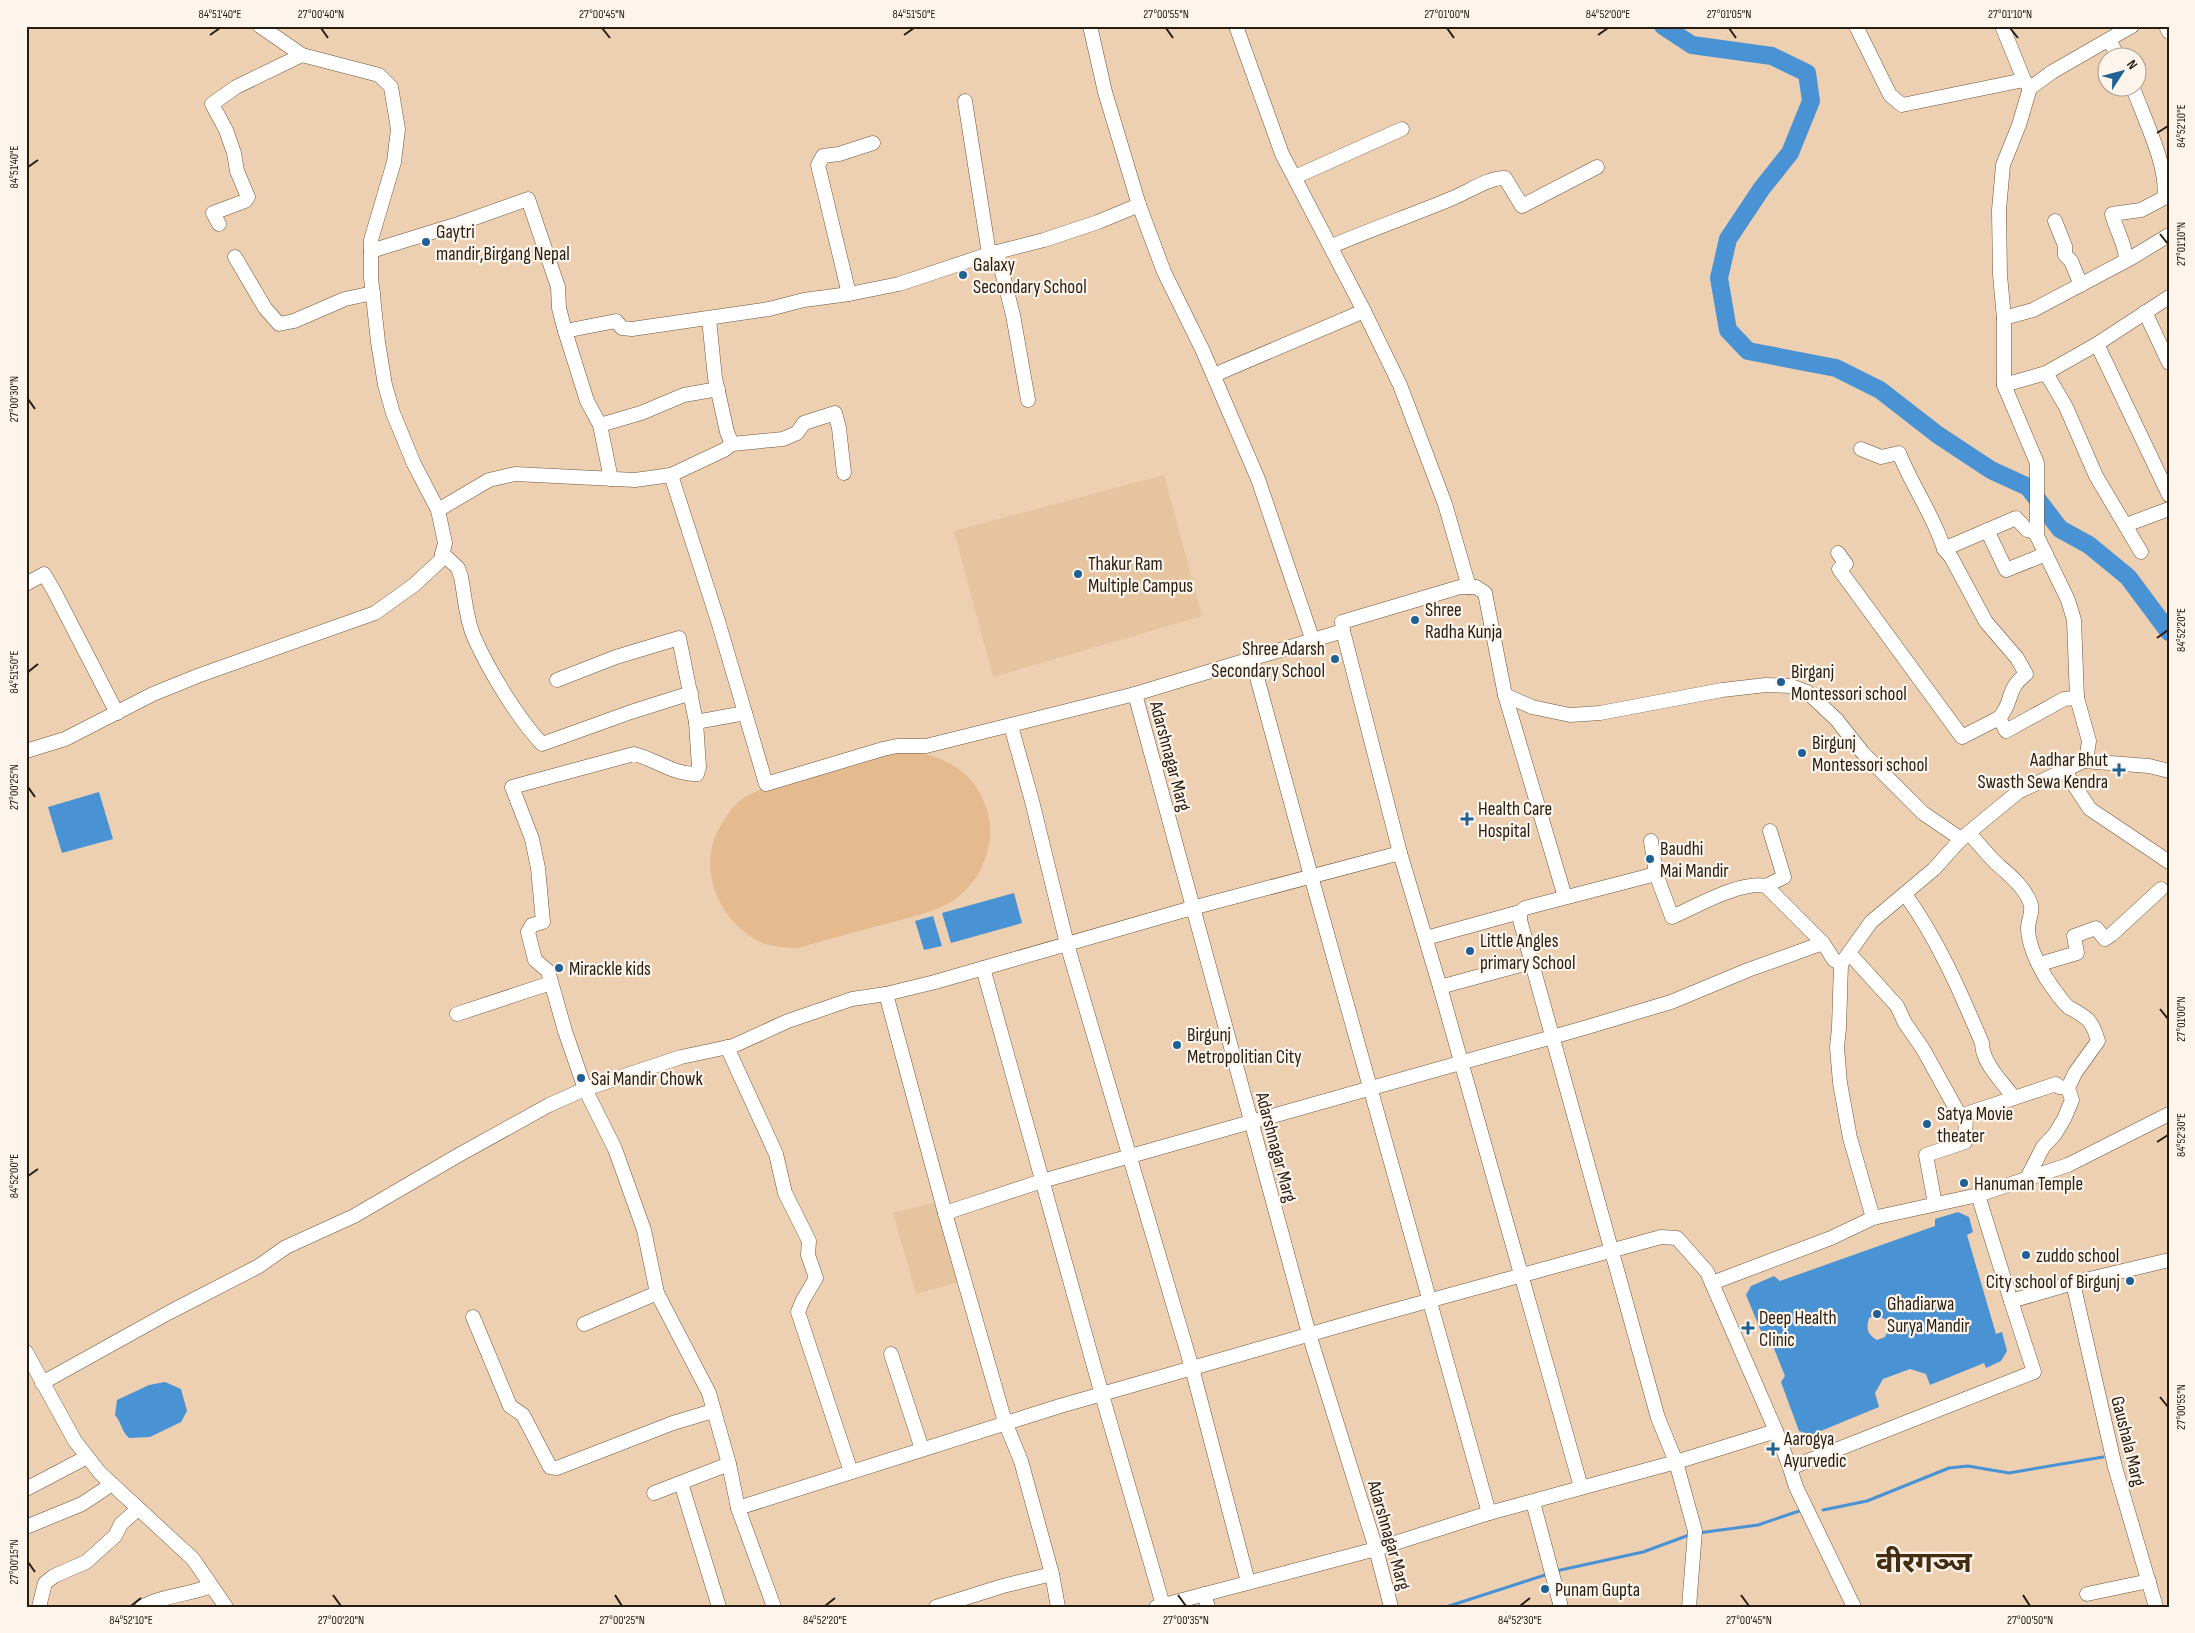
<svg xmlns="http://www.w3.org/2000/svg" width="2195" height="1633" font-family="'Sofia Sans Condensed','Noto Sans Devanagari',sans-serif">
<style>
.built{fill:#e6c4a0}
.green{fill:#e4ba8e}
.water{fill:#4993d5;fill-rule:evenodd}
.lines{fill:none;stroke-linecap:round;stroke-linejoin:round}
.stream{stroke:#4993d5;stroke-width:3}
.river{stroke:#4993d5;stroke-width:18}
.minor-casing{stroke:#6f563b;stroke-width:15}
.minor{stroke:#fff;stroke-width:14}
.ticks{fill:none;stroke:#261c11;stroke-width:2}
.poi-dot{fill:#1f6095;stroke:#fdf4eb;stroke-width:2}
.labels{text-anchor:middle;stroke-width:4.5;stroke-linejoin:round;paint-order:stroke}
.poi-label{font-size:19px;fill:#261c11;stroke:#fdf4eb;text-anchor:start}
.street-label{font-size:19px;fill:#261c11;stroke:#fdf4eb}
.town-label{font-size:29px;font-weight:bold;fill:#442e13;stroke:#fdf4eb}
.neatline{fill:none;stroke:#261c11;stroke-width:2}
.ticks-label{font-size:12px;text-anchor:middle;fill:#261c11}
</style>
<rect width="100%" height="100%" fill="#edcfb1"/>
<g class="built">
<path d="M1164,475l38,141 -209,61 -39,-146z"/>
<path d="M936,1202l22,80 -42,12 -23,-81z"/>
</g>
<path class="green" d="M904,749c38,8 67,17 82,58 13,35 -6,80 -39,97 -17,9 -36,13 -54,18 -32,8 -64,17 -95,26 -13,0 -26,-1 -38,-6 -43,-22 -64,-76 -39,-117 5,-8 10,-16 16,-22 10,-8 23,-13 34,-18z"/>
<g class="water">
<path d="M99,792l14,47 -51,14 -14,-46z"/>
<path d="M1014,893l8,30 -71,20 -9,-30z"/>
<path d="M933,916l9,30 -18,4 -9,-29z"/>
<path d="M1958,1212l11,5 4,15 -6,3 29,99 6,-2 5,19 -6,10 -15,7 -2,-5 -54,22 -4,-11 -16,-5 -27,10 -8,14 4,14 -68,28 -12,-4 -18,-49 4,-6 -12,-30 -7,-3 -20,-48 5,-9 23,-10 6,5 155,-55v-7zM1876,1315l11,5 2,9 -4,8 -8,3c-10,-6 -11,-11 -8,-22z"/>
<path d="M165,1382l16,7 6,22 -6,11 -31,15 -21,1c-8,-7 -7,-15 -14,-23l2,-15 32,-15z"/>
</g>
<g class="lines">
<g class="stream">
<path d="M1823,1510l44,-9 82,-33 19,-2 41,7 94,-16"/>
<path d="M1698,1533l60,-8 44,-15"/>
<path d="M1556,1571l87,-19 49,-18"/>
<path d="M1446,1607l102,-33"/>
</g>
<path class="river" d="M1663,26l29,19 80,11 35,17 4,28 -21,52 -28,35 -34,51 -9,39 9,52 20,21 88,17 44,22 58,45 53,35 37,17 32,42 29,16 39,32 41,55"/>
<g class="minor-casing">
<g id="minor">
<path d="M1090,26l15,66 34,113 25,67 38,77 56,130 55,162"/>
<path d="M1236,26l46,128 82,157 36,74 45,119 24,83"/>
<path d="M1856,26l34,69 12,10 122,-25"/>
<path d="M2002,26l22,54 5,7"/>
<path d="M2166,26l3,6"/>
<path d="M2109,40l10,18"/>
<path d="M965,101l24,153"/>
<path d="M1295,177l107,-48"/>
<path d="M2055,221l10,25v9l6,6 10,24"/>
<path d="M219,224l-6,-11 32,-12 3,-4 -11,-26 -3,-18 -8,-23 -14,-26 24,-17 66,-32"/>
<path d="M1332,246c40,-17 80,-31 121,-48 17,-7 34,-20 52,-20l17,28 75,-39"/>
<path d="M371,251l84,-26 73,-26 30,88 1,21 6,23 22,70 13,24 11,54"/>
<path d="M997,252l16,63 15,85"/>
<path d="M235,257l30,51 14,16 15,-3 51,-22 28,-6"/>
<path d="M2126,260c0,-15 -10,-30 -14,-46l29,-4 23,-12c5,-30 -20,-80 -31,-110"/>
<path d="M849,294l-31,-129 5,-9 16,-2 34,-11"/>
<path d="M2145,312l24,51"/>
<path d="M2004,318l29,-8 98,-52 38,-23"/>
<path d="M565,331l51,-10 6,7 10,1 137,-20 35,-9 45,-6 50,-10 90,-30 55,-14 54,-18 41,-17"/>
<path d="M2097,344l72,151"/>
<path d="M2046,373l20,34 30,69 45,76"/>
<path d="M1214,375l150,-64"/>
<path d="M2004,385l42,-12 51,-29 72,-47"/>
<path d="M600,425l41,-12 43,-18 34,-6"/>
<path d="M732,444l51,-5 14,-6 7,-10 31,-10 4,15 5,45"/>
<path d="M1861,449l20,8 18,-4c13,33 35,63 45,96"/>
<path d="M671,475l47,146 48,163 117,-35 14,-3h29l209,-52 208,-63 -1,-9 118,-35h16l9,6 20,102 60,202"/>
<path d="M438,510l51,-30 26,-6 120,6 36,-5 53,-25 8,-6 -5,-12 -12,-54 -6,-59"/>
<path d="M2126,525l43,-16"/>
<path d="M1987,530l19,40 40,-16"/>
<path d="M442,553l16,15 3,9c4,20 5,42 13,60 15,34 43,80 68,107l89,-32 60,-19"/>
<path d="M1838,553l8,11 -7,5 123,168 37,-19 7,13 58,-32 13,-1"/>
<path d="M26,584l18,-10 10,17 63,122"/>
<path d="M1343,631l57,222 40,134 141,500"/>
<path d="M1252,659l59,217 178,637"/>
<path d="M557,680l59,-23 63,-19 17,84 49,-9"/>
<path d="M1135,694l174,640 67,215 15,58"/>
<path d="M1505,695l27,12 38,8 30,-2 122,-23 44,-5 25,1 16,6 29,27 27,34 60,60 38,26"/>
<path d="M1999,718c15,-16 6,-28 27,-44l-9,-16 -31,-36 -35,-65 -7,-8 72,-31 11,12h5l5,6"/>
<path d="M696,722l3,45 -2,7c-23,1 -42,-15 -63,-20l-122,33 20,52 6,29 5,54 -11,3 -4,7 7,28 13,11 17,60 20,58 30,60 29,81 13,63 52,100 20,71 9,44 36,99"/>
<path d="M1011,726l21,75 35,143 125,424 56,214"/>
<path d="M26,751l39,-12 88,-45 47,-19 175,-62 39,-28 27,-25 4,-17 -7,-33 -24,-46 -21,-51 -8,-28 -7,-43 -7,-64v-38l23,-78 4,-33 -7,-42 -12,-12 -77,-20 -42,-29"/>
<path d="M2084,761l65,5 20,5"/>
<path d="M2064,770l26,39 79,53"/>
<path d="M1969,833c9,10 17,20 26,29 13,12 28,23 35,40 4,10 -2,17 -2,26 0,16 10,37 18,50 4,6 19,28 24,30 18,10 22,12 28,33l-23,32 -7,15 4,12 -8,19 -9,15 -12,13 -17,33"/>
<path d="M1651,841l5,33 16,43c25,-11 67,-36 94,-31l57,57 11,17 7,4"/>
<path d="M1656,874l-131,34 -5,4v8l138,498 18,44 19,69 -6,76"/>
<path d="M1766,886l18,-9 -14,-46"/>
<path d="M1905,894c33,46 55,97 77,149 0,19 18,36 29,51l-2,5"/>
<path d="M1426,938l94,-26"/>
<path d="M1849,953l48,53 8,17 18,26 37,67 96,-32 3,3 9,1"/>
<path d="M2040,964l37,-11 -3,-17 22,-8 9,11 6,-4 50,-46"/>
<path d="M983,968l119,427 61,210"/>
<path d="M1440,987l91,-25"/>
<path d="M886,994l59,219 60,209 16,39 31,113 6,33"/>
<path d="M457,1014l94,-31"/>
<path d="M727,1047l49,107 9,39 24,48 -1,14 8,23 -13,22 -5,12 53,160"/>
<path d="M1978,1195l33,106"/>
<path d="M1935,1204l-9,-49 39,-13 1,-27"/>
<path d="M945,1213l97,-32 542,-153 87,-26 77,-32 75,-27"/>
<path d="M1873,1218l-23,-80 -10,-55 -3,-36 2,-19 2,-64 30,-42 63,-53 27,-30 57,-47 66,-31 3,-7 2,-13 -12,-43 -3,-78 -6,-20 -31,-64v-73l-33,-78v-67l-4,-43 -1,-65 4,-45 16,-40 11,-37 22,-16 80,-46"/>
<path d="M1712,1283l119,-45 42,-20 105,-23 90,-30 101,-51"/>
<path d="M2073,1283l42,184 41,140"/>
<path d="M473,1317l37,89 13,9 27,52 7,1 116,-45 40,-12"/>
<path d="M584,1324l73,-31"/>
<path d="M26,1352l49,89 25,32 93,86 33,48"/>
<path d="M891,1354l31,95"/>
<path d="M42,1383l126,-70 91,-47 27,-19 68,-31 103,-60 92,-51 36,-16 96,-32 52,-11 55,-25 64,-22 34,-5 49,-12 257,-74 208,-55"/>
<path d="M681,1483l38,124"/>
<path d="M26,1489l61,-32"/>
<path d="M654,1493l75,-29"/>
<path d="M1533,1502l28,105"/>
<path d="M738,1508l322,-102 317,-91 284,-78 16,1 30,34 69,159 14,37"/>
<path d="M26,1527l56,-23 30,-20"/>
<path d="M1204,1594l4,13"/>
<path d="M2087,1594l62,-13"/>
<path d="M39,1607l6,-24 9,-7 32,-14 29,-26 6,-12 17,-15"/>
<path d="M142,1607c21,-12 47,-12 69,-21"/>
<path d="M936,1607l67,-21 49,-12"/>
<path d="M1156,1607l220,-58 113,-36 187,-51 100,-31"/>
<path d="M1854,1607l-58,-120 -6,-19 244,-96 -23,-71 62,-18 96,-23"/>
</g>
</g>
<use href="#minor" class="minor"/>
</g>
<path class="ticks" d="M321,28l7,10M602,28l8,10M1166,28l7,10M1447,28l7,10M1729,28l7,10M2010,28l8,10M210,35l10,-7M904,35l10,-7M1598,35l10,-7M2157,133l11,-7M28,167l10,-7M2160,234l8,10M28,399l7,10M2157,638l11,-8M28,672l10,-8M28,787l7,10M2160,1009l8,10M2157,1142l11,-7M28,1176l10,-7M2160,1397l8,10M28,1562l7,10M333,1595l8,11M615,1595l7,11M1178,1595l8,11M1741,1595l8,11M2023,1595l7,11M131,1606l10,-8M825,1606l10,-8M1520,1606l10,-8"/>
<g class="poi-dot">
<circle cx="426" cy="242" r="5"/>
<circle cx="963" cy="275" r="5"/>
<circle cx="1078" cy="574" r="5"/>
<circle cx="1415" cy="620" r="5"/>
<circle cx="1335" cy="659" r="5"/>
<circle cx="1781" cy="682" r="5"/>
<circle cx="1802" cy="753" r="5"/>
<path d="M2116.5 762.5h5v5h5v5h-5v5h-5v-5h-5v-5h5z"/>
<path d="M1464.5 811.5h5v5h5v5h-5v5h-5v-5h-5v-5h5z"/>
<circle cx="1650" cy="859" r="5"/>
<circle cx="1470" cy="951" r="5"/>
<circle cx="559" cy="968" r="5"/>
<circle cx="1177" cy="1045" r="5"/>
<circle cx="581" cy="1078" r="5"/>
<circle cx="1927" cy="1124" r="5"/>
<circle cx="1964" cy="1183" r="5"/>
<circle cx="2026" cy="1255" r="5"/>
<circle cx="2130" cy="1281" r="5"/>
<circle cx="1877" cy="1314" r="5"/>
<path d="M1745.5 1320.5h5v5h5v5h-5v5h-5v-5h-5v-5h5z"/>
<path d="M1770.5 1441.5h5v5h5v5h-5v5h-5v-5h-5v-5h5z"/>
<circle cx="1545" cy="1589" r="5"/>
</g>
<g class="labels">
<g class="poi-label">
<text x="436" y="238">Gaytri<tspan x="436" dy="22">mandir,Birgang Nepal</tspan></text>
<text x="973" y="271">Galaxy<tspan x="973" dy="22">Secondary School</tspan></text>
<text x="1088" y="570">Thakur Ram<tspan x="1088" dy="22">Multiple Campus</tspan></text>
<text x="1425" y="616">Shree<tspan x="1425" dy="22">Radha Kunja</tspan></text>
<text x="1325" y="655" text-anchor="end">Shree Adarsh<tspan x="1325" dy="22">Secondary School</tspan></text>
<text x="1791" y="678">Birganj<tspan x="1791" dy="22">Montessori school</tspan></text>
<text x="1812" y="749">Birgunj<tspan x="1812" dy="22">Montessori school</tspan></text>
<text x="2108" y="766" text-anchor="end">Aadhar Bhut<tspan x="2108" dy="22">Swasth Sewa Kendra</tspan></text>
<text x="1478" y="815">Health Care<tspan x="1478" dy="22">Hospital</tspan></text>
<text x="1660" y="855">Baudhi<tspan x="1660" dy="22">Mai Mandir</tspan></text>
<text x="1480" y="947">Little Angles<tspan x="1480" dy="22">primary School</tspan></text>
<text x="569" y="975">Mirackle kids</text>
<text x="1187" y="1041">Birgunj<tspan x="1187" dy="22">Metropolitian City</tspan></text>
<text x="591" y="1085">Sai Mandir Chowk</text>
<text x="1937" y="1120">Satya Movie<tspan x="1937" dy="22">theater</tspan></text>
<text x="1974" y="1190">Hanuman Temple</text>
<text x="2036" y="1262">zuddo school</text>
<text x="2120" y="1288" text-anchor="end">City school of Birgunj</text>
<text x="1887" y="1310">Ghadiarwa<tspan x="1887" dy="22">Surya Mandir</tspan></text>
<text x="1759" y="1324">Deep Health<tspan x="1759" dy="22">Clinic</tspan></text>
<text x="1784" y="1445">Aarogya<tspan x="1784" dy="22">Ayurvedic</tspan></text>
<text x="1555" y="1596">Punam Gupta</text>
</g>
<g class="street-label">
<text transform="translate(1171 756) rotate(75)" y="7">Adarshnagar Marg</text>
<text transform="translate(1277 1147) rotate(75)" y="7">Adarshnagar Marg</text>
<text transform="translate(2129 1441) rotate(76)" y="7">Gaushala Marg</text>
<text transform="translate(1390 1535) rotate(74)" y="7">Adarshnagar Marg</text>
</g>
<g class="town-label">
<text x="1924" y="1572">वीरगञ्ज</text>
</g>
</g>
<rect width="2195" height="1633" fill="none" stroke="#fdf4eb" stroke-width="55"/>
<g transform="translate(2122 72) rotate(54)"><circle r="24" fill="#fdf4eb" stroke="#a79e94"/>
<path d="M0-4L9 19L0 12L-9 19Z" fill="#1f6095"/>
<text y="-8" font-size="14" font-weight="bold" text-anchor="middle" fill="#261c11">N</text>
</g>
<rect x="28" y="28" width="2140" height="1578" class="neatline"/>
<g class="ticks-label">
<text x="220" y="18">84°51'40"E</text>
<text x="321" y="18">27°00'40"N</text>
<text x="602" y="18">27°00'45"N</text>
<text x="914" y="18">84°51'50"E</text>
<text x="1166" y="18">27°00'55"N</text>
<text x="1447" y="18">27°01'00"N</text>
<text x="1608" y="18">84°52'00"E</text>
<text x="1729" y="18">27°01'05"N</text>
<text x="2010" y="18">27°01'10"N</text>
<text transform="translate(2181 126) rotate(-90)" y="4">84°52'10"E</text>
<text transform="translate(14 167) rotate(-90)" y="4">84°51'40"E</text>
<text transform="translate(2181 244) rotate(-90)" y="4">27°01'10"N</text>
<text transform="translate(14 399) rotate(-90)" y="4">27°00'30"N</text>
<text transform="translate(2181 630) rotate(-90)" y="4">84°52'20"E</text>
<text transform="translate(14 672) rotate(-90)" y="4">84°51'50"E</text>
<text transform="translate(14 787) rotate(-90)" y="4">27°00'25"N</text>
<text transform="translate(2181 1019) rotate(-90)" y="4">27°01'00"N</text>
<text transform="translate(2181 1135) rotate(-90)" y="4">84°52'30"E</text>
<text transform="translate(14 1176) rotate(-90)" y="4">84°52'00"E</text>
<text transform="translate(2181 1407) rotate(-90)" y="4">27°00'55"N</text>
<text transform="translate(14 1562) rotate(-90)" y="4">27°00'15"N</text>
<text x="131" y="1624">84°52'10"E</text>
<text x="341" y="1624">27°00'20"N</text>
<text x="622" y="1624">27°00'25"N</text>
<text x="825" y="1624">84°52'20"E</text>
<text x="1186" y="1624">27°00'35"N</text>
<text x="1520" y="1624">84°52'30"E</text>
<text x="1749" y="1624">27°00'45"N</text>
<text x="2030" y="1624">27°00'50"N</text>
</g>
</svg>
